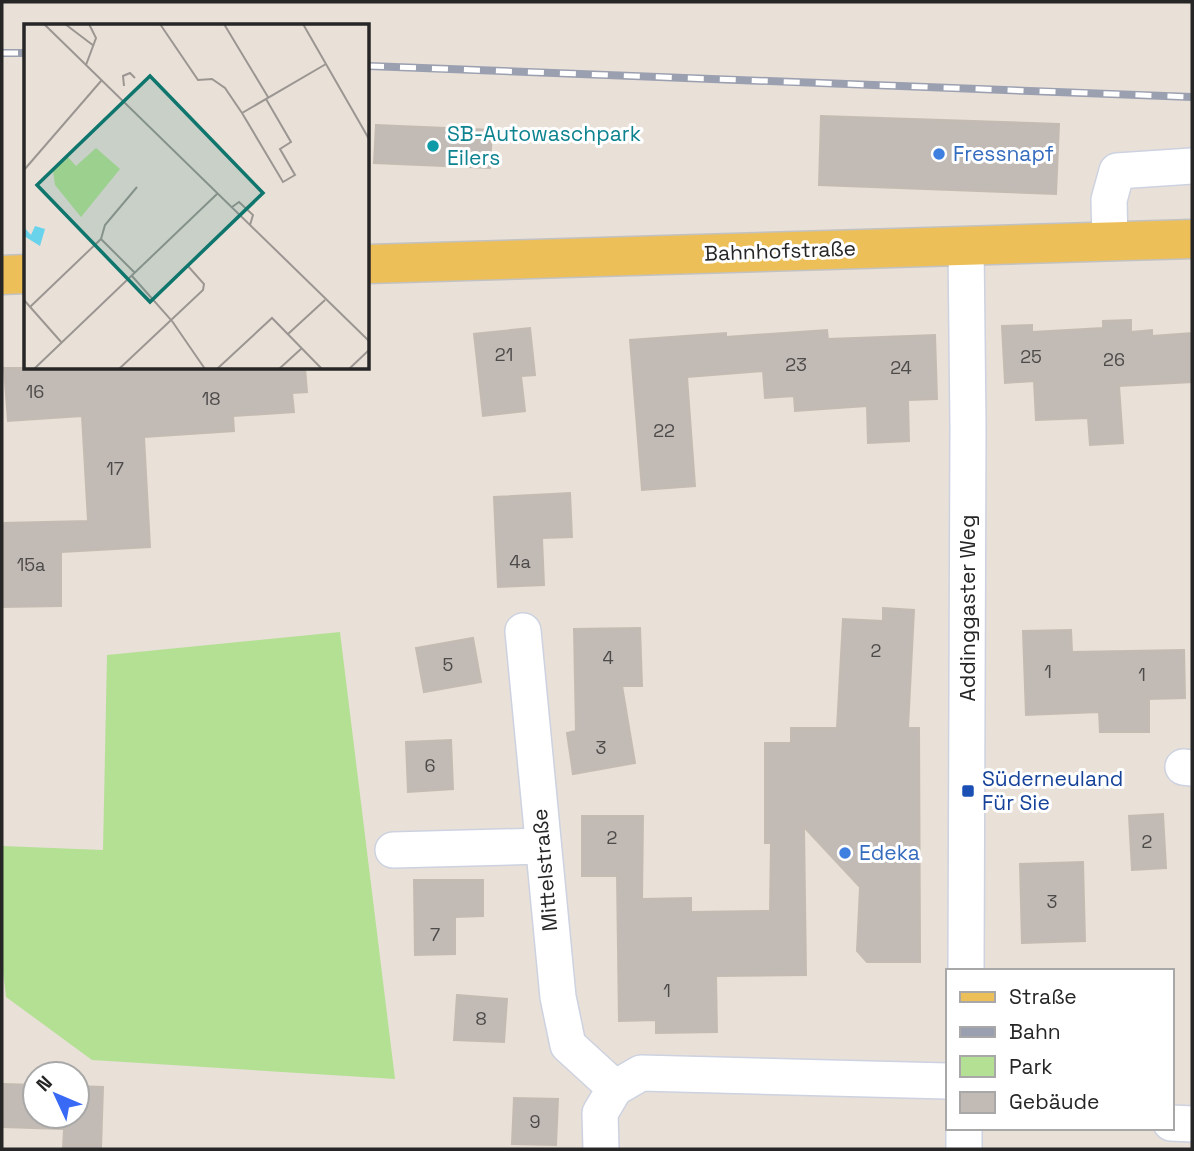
<svg xmlns="http://www.w3.org/2000/svg" width="1194" height="1151" font-family="'Space Grotesk',sans-serif">
<style>
.green{fill:#b4e094}
.building{fill:#c1bab5;stroke:#c4bcb2;stroke-width:2}
.lines{fill:none;stroke-linecap:round;stroke-linejoin:round}
.minor-casing{stroke:#cdd2e0;stroke-width:38}
.major-casing{stroke:#c2c2c2;stroke-width:41}
.minor{stroke:#fff;stroke-width:35}
.major{stroke:#edbf59;stroke-width:38}
.rail-casing{stroke:#9ba0b1;stroke-width:8}
.rail{stroke:#fff;stroke-width:5;stroke-dasharray:16;stroke-linecap:butt}
.culture-dot{fill:#0f9aa8;stroke:#fff;stroke-width:2.5}
.shop-dot{fill:#3f7fe0;stroke:#fff;stroke-width:2.5}
.transit-dot{fill:#1a4fb4;stroke:#fff;stroke-width:2.5}
.labels{text-anchor:middle;stroke-width:6;stroke-linejoin:round;paint-order:stroke}
.number-label{font-size:18px;fill:#4d4b4a}
.culture-label{font-size:21px;fill:#0d838f;stroke:#fff;text-anchor:start}
.shop-label{font-size:21px;fill:#366cbe;stroke:#fff;text-anchor:start}
.street-label{font-size:21px;fill:#262626;stroke:#fff}
.transit-label{font-size:21px;fill:#164399;stroke:#fff;text-anchor:start}
.inset-road{fill:none;stroke:#9b9691;stroke-width:2}
.view{fill:#0f766e;fill-opacity:0.15;stroke:#0f766e;stroke-width:3.5}
.inset-edge{fill:none;stroke:#262626;stroke-width:3.5}
</style>
<rect width="100%" height="100%" fill="#e9e0d8"/>
<path class="green" d="M340,632l55,447 -303,-19 -86,-63 -4,-35v-116l101,4 4,-195z"/>
<g class="building">
<path d="M821,116l238,8 -3,70 -237,-9z"/>
<path d="M376,125l116,5 -2,38 -116,-5z"/>
<path d="M1131,320v12l21,-2v6l40,-3v49l-73,4 4,57 -33,2 -2,-27 -52,2 -2,-39 -29,2 -3,-57 30,-1v7l71,-4v-7z"/>
<path d="M530,328l5,47 -14,1 4,35 -42,5 -9,-82z"/>
<path d="M827,330l1,9 107,-4 2,64 -29,1 1,41 -41,2 -1,-37 -72,5 -1,-15 -29,2 -2,-27 -76,6 8,109 -53,4 -12,-150 96,-7v4z"/>
<path d="M4,368h301l2,24 -15,1 2,19 -61,4 1,15 -90,6 6,110 -89,5v54l-59,1v-84l86,-2 -6,-105 -74,5z"/>
<path d="M570,493l2,44 -30,1 2,47 -46,2 -4,-90z"/>
<path d="M883,608l31,2 -6,118h11l1,234h-53l-10,-11 3,-64 -56,-60 2,148 -90,1 1,56 -61,1v-13l-37,1 -2,-145h-35v-60h61l-1,83 49,-1v14l79,-1 1,-68h-6v-100h26v-15h46l6,-109 40,2z"/>
<path d="M640,628l2,58h-20l13,77 -62,11 -6,-41 9,-2 -2,-102z"/>
<path d="M1071,630l1,22 112,-2 1,48 -36,1v33h-49l-1,-20 -73,3 -3,-84z"/>
<path d="M473,638l8,44 -57,10 -8,-44z"/>
<path d="M451,740l2,49 -45,3 -2,-50z"/>
<path d="M1163,814l3,54 -34,2 -3,-54z"/>
<path d="M1083,862l2,79 -63,2 -2,-79z"/>
<path d="M414,880h69v36l-28,1v37l-40,1z"/>
<path d="M457,995l50,4 -3,43 -50,-2z"/>
<path d="M4,1084l31,1v31h42v-30l26,1 -2,62h-38l1,-20 -61,-2z"/>
<path d="M514,1098l44,1 -2,46 -44,-1z"/>
</g>
<g class="lines">
<g class="minor-casing">
<g id="minor">
<path d="M1110,242l-1,-42 8,-29 75,-5"/>
<path d="M966,245l2,181 -2,545"/>
<path d="M523,631l35,366 10,48 47,43 -15,25 1,36"/>
<path d="M1183,767l9,1"/>
<path d="M393,850l150,-4"/>
<path d="M615,1088l26,-15 306,8"/>
<path d="M1171,1123l21,1"/>
<path d="M964,1149v-21"/>
</g>
</g>
<g class="major-casing">
<g id="major">
<path d="M368,264l824,-25"/>
<path d="M2,275l24,-1"/>
</g>
</g>
<use href="#minor" class="minor"/>
<use href="#major" class="major"/>
<g class="rail-casing">
<g id="rail">
<path d="M2,53h24"/>
<path d="M368,66l824,31"/>
</g>
</g>
<use href="#rail" class="rail"/>
</g>
<circle class="culture-dot" cx="433" cy="146" r="7"/>
<g class="shop-dot">
<circle cx="939" cy="154" r="7"/>
<circle cx="845" cy="853" r="7"/>
</g>
<rect class="transit-dot" x="961" y="784" width="14" height="14" rx="3.5"/>
<g class="labels">
<g class="number-label">
<text x="504" y="361">21</text>
<text x="1031" y="363">25</text>
<text x="1114" y="366">26</text>
<text x="796" y="371">23</text>
<text x="901" y="374">24</text>
<text x="35" y="398">16</text>
<text x="211" y="405">18</text>
<text x="664" y="437">22</text>
<text x="115" y="475">17</text>
<text x="520" y="568">4a</text>
<text x="31" y="571">15a</text>
<text x="876" y="657">2</text>
<text x="608" y="664">4</text>
<text x="448" y="671">5</text>
<text x="1048" y="678">1</text>
<text x="1142" y="681">1</text>
<text x="601" y="754">3</text>
<text x="430" y="772">6</text>
<text x="612" y="844">2</text>
<text x="1147" y="848">2</text>
<text x="1052" y="908">3</text>
<text x="435" y="941">7</text>
<text x="667" y="997">1</text>
<text x="481" y="1025">8</text>
<text x="535" y="1128">9</text>
</g>
<g class="culture-label">
<text x="447" y="141">SB-Autowaschpark<tspan x="447" dy="24">Eilers</tspan></text>
</g>
<g class="shop-label">
<text x="953" y="161">Fressnapf</text>
<text x="859" y="860">Edeka</text>
</g>
<g class="street-label">
<text transform="translate(780 251) rotate(-2)" y="7">Bahnhofstraße</text>
<text transform="translate(968 608) rotate(-90)" y="7">Addinggaster Weg</text>
<text transform="translate(545 870) rotate(-95)" y="7">Mittelstraße</text>
</g>
<g class="transit-label">
<text x="982" y="786">Süderneuland<tspan x="982" dy="24">Für Sie</tspan></text>
</g>
</g>
<g transform="translate(24 24)">
<rect width="345" height="345" fill="#e9e0d8"/>
<path d="M72,124l24,21 -39,48 -26,-32 -2,-14 13,-16 10,11z" fill="#b4e094"/>
<path d="M11,202l10,3 -5,17 -16,-10v-9l7,8z" fill="#6ad3ec"/>
<path class="inset-road" d="M20,0l325,317M41,0l29,22M136,0l38,56 14,-1 13,9 17,25 84,-49M200,0l44,73M279,0l66,115M62,41l10,-27 -7,-14M100,62l-1,-10 7,-3 5,5M218,89l41,69 12,-7 -15,-26 11,-7 -25,-43M0,146l77,-89M208,183l7,-5 14,13 -3,10M77,215l34,34M108,252l40,45 33,48M0,276l38,43M6,283l71,-68 4,-14 32,-38M264,310l37,-34M10,345l183,-175M95,345l84,-79 1,-6 -17,-19M193,345l55,-51 50,51M255,345l23,-21M325,345l20,-19"/>
<path class="view" d="M126,52l113,117 -113,109 -113,-117z"/>
<rect width="345" height="345" class="inset-edge"/>
</g>
<rect width="1194" height="1151" fill="none" stroke="#262626" stroke-width="7"/>
<rect x="946" y="969" width="228" height="161" fill="#ffffff" stroke="#a8a8a8" stroke-width="2"/>
<rect x="960" y="992" width="35" height="10" fill="#edbf59" stroke="#a8a8a8" stroke-width="2"/>
<text x="1009" y="1004" font-size="21" fill="#262626">Straße</text>
<rect x="960" y="1027" width="35" height="10" fill="#9ba0b1" stroke="#a8a8a8" stroke-width="2"/>
<text x="1009" y="1039" font-size="21" fill="#262626">Bahn</text>
<rect x="960" y="1056" width="35" height="21" fill="#b4e094" stroke="#a8a8a8" stroke-width="2"/>
<text x="1009" y="1074" font-size="21" fill="#262626">Park</text>
<rect x="960" y="1092" width="35" height="21" fill="#c1bab5" stroke="#a8a8a8" stroke-width="2"/>
<text x="1009" y="1109" font-size="21" fill="#262626">Gebäude</text>
<g transform="translate(56 1095) rotate(314)"><circle r="33" fill="#ffffff" stroke="#a8a8a8" stroke-width="2"/>
<path d="M0-5L12 26L0 18L-12 26Z" fill="#386af6"/>
<text y="-10" font-size="19" font-weight="bold" text-anchor="middle" fill="#262626">N</text>
</g>
</svg>
